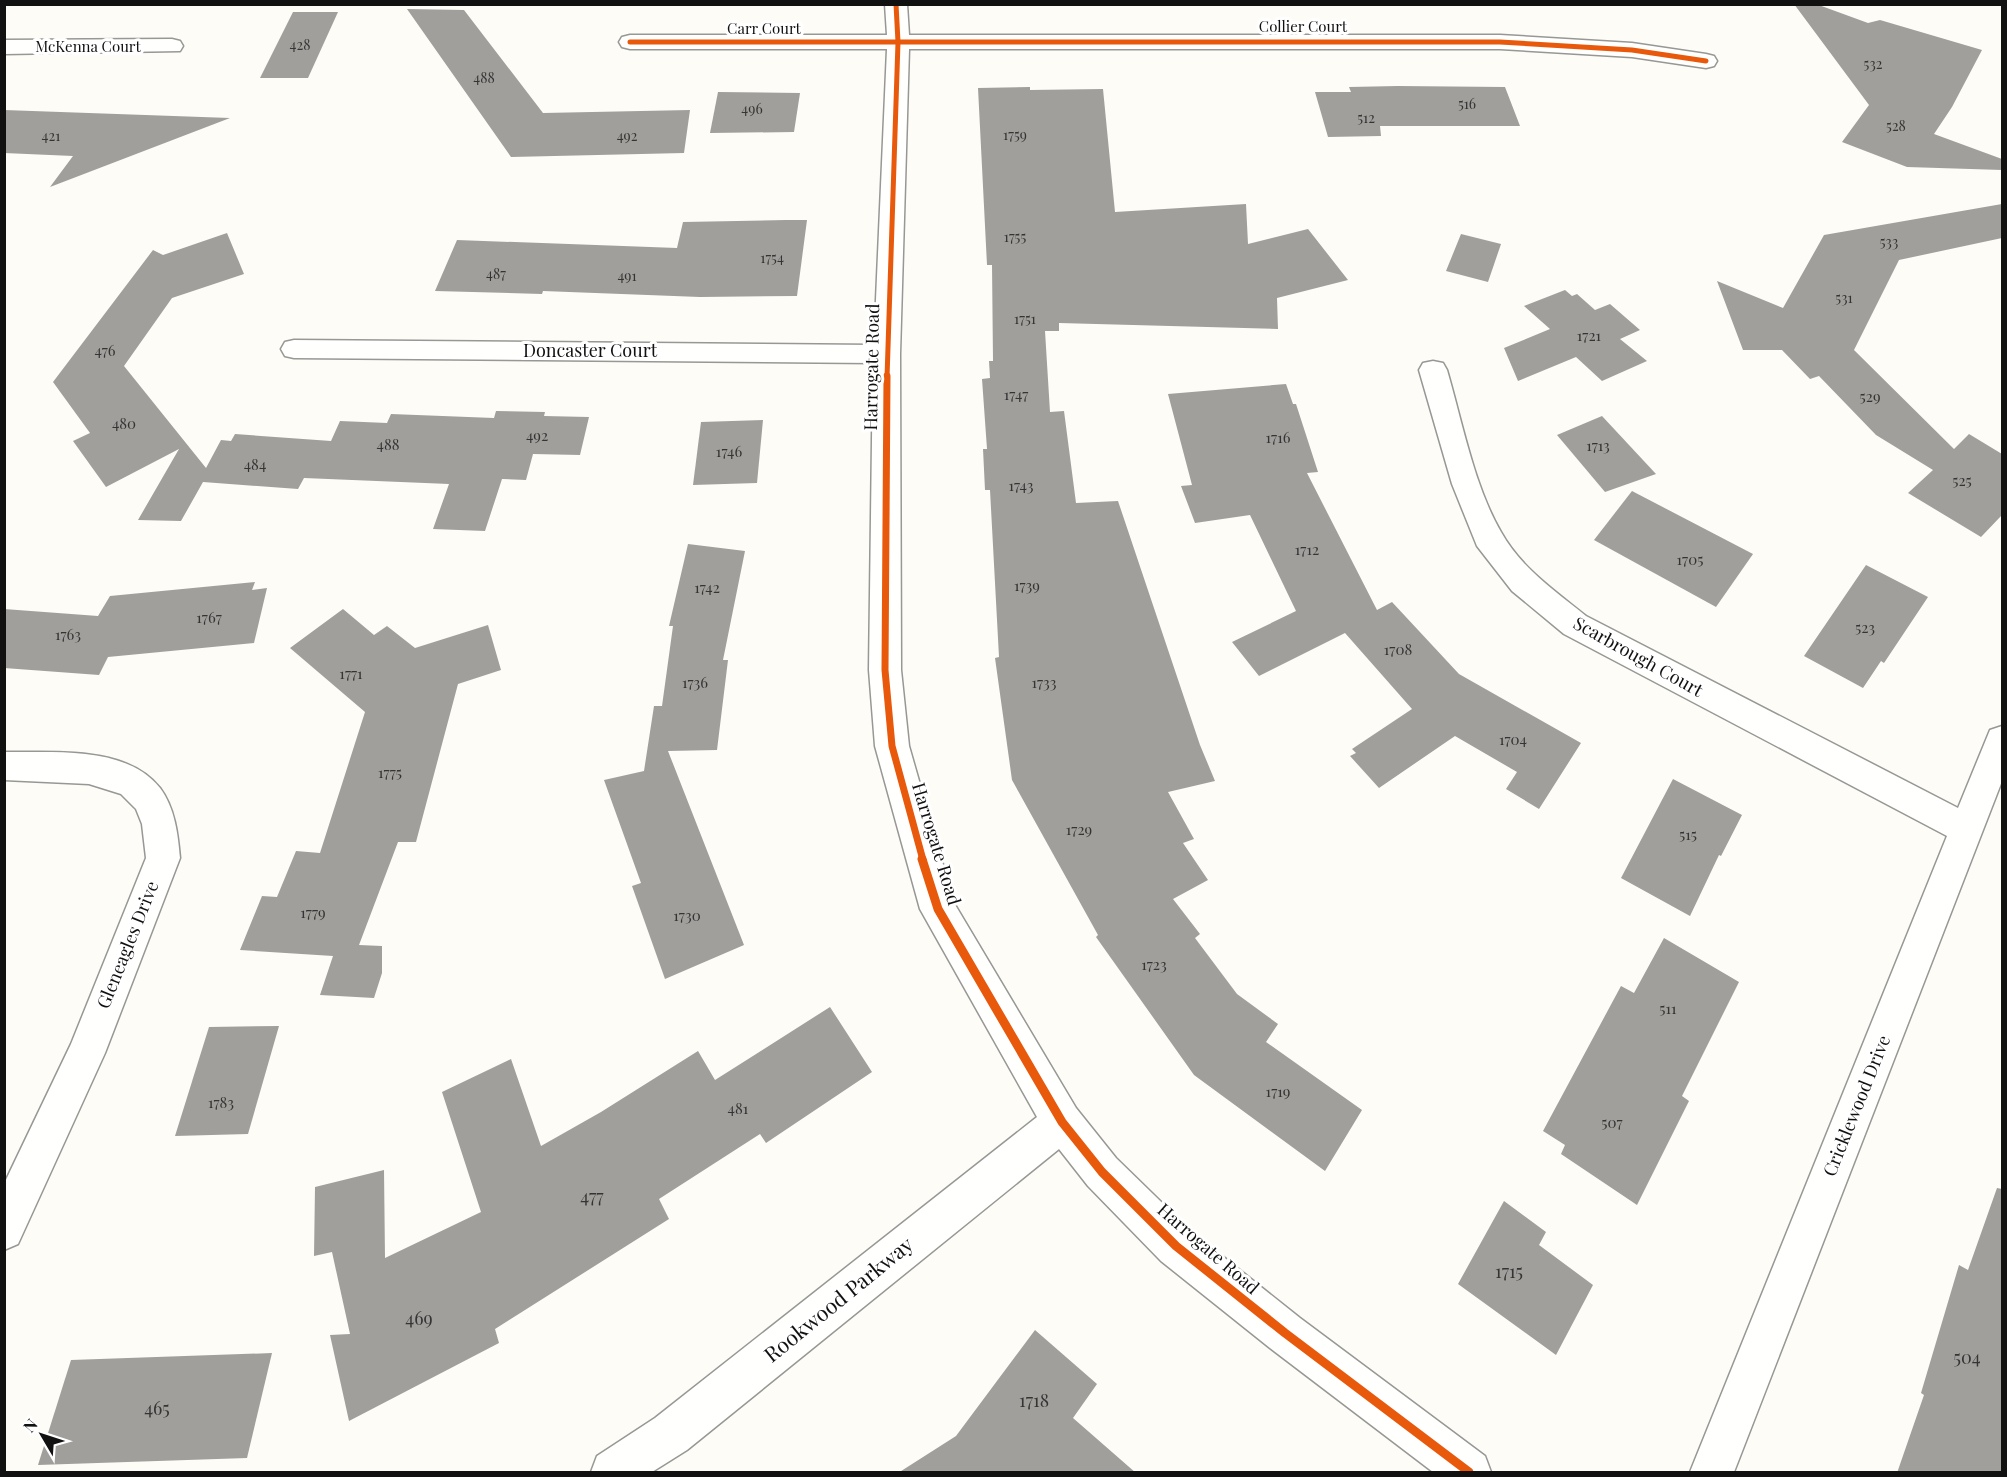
<svg xmlns="http://www.w3.org/2000/svg" width="2007" height="1477" font-family="'Playfair Display',serif">
<style>
.building{fill:#a19f9c}
.lines{fill:none;stroke-linecap:round;stroke-linejoin:round}
.minor-casing{stroke:#979795;stroke-width:3}
.minor{fill:#fffffe;fill-rule:evenodd}
.cycleway-far2-casing{stroke:#fff;stroke-width:8}
.cycleway-far1-casing{stroke:#fff;stroke-width:10}
.cycleway-casing{stroke:#fff;stroke-width:13}
.cycleway-far2{stroke:#e8590c;stroke-width:5}
.cycleway-far1{stroke:#e8590c;stroke-width:7}
.cycleway{stroke:#e8590c;stroke-width:9}
.labels{text-anchor:middle;stroke-width:6;stroke-linejoin:round;paint-order:stroke}
.far-number-label{font-size:14px;fill:#353434}
.far-street-label{font-size:15px;fill:#111;stroke:#fff}
.number-label{font-size:15px;fill:#353434}
.street-label{font-size:18px;fill:#111;stroke:#fff}
.near-number-label{font-size:18px;fill:#353434}
.near-street-label{font-size:21px;fill:#111;stroke:#fff}
</style>
<rect width="100%" height="100%" fill="#fdfcf7"/>
<g class="building">
<path d="M1794,4h22l52,19 12,-3 102,30 -30,57 -18,27 68,25v11l-95,-3 -65,-25 27,-37z"/>
<path d="M407,9l57,1 79,103 147,-3 -6,43 -173,4z"/>
<path d="M293,12h45l-30,66h-48z"/>
<path d="M1398,86l107,1 15,39h-140l1,10 -53,1 -13,-45h36l-2,-5z"/>
<path d="M1030,87v3l73,-1 12,123 131,-8 2,40 60,-15 40,51 -71,18 1,31 -219,-6v8h-14l5,81 14,-1 12,92 42,-2 82,244 15,36 -47,11 26,47 -11,4 25,37 -35,19 27,35 -5,4 42,56 41,30 -12,18 96,68 -37,61 -131,-96 -98,-138 2,-2 -86,-155 -17,-122 4,-1 -9,-167h-5l-2,-41h4l-5,-70 8,-1 -1,-17h4l-1,-96h-5l-9,-177z"/>
<path d="M718,92l82,1 -6,39 -84,1z"/>
<path d="M4,110l226,8 -180,69 23,-31 -69,-3z"/>
<path d="M2002,204v34l-103,22 -45,90 100,99 15,-15 33,20v61l-21,22 -73,-44 25,-23 -57,-35 -57,-59 -9,3 -28,-29h-39l-26,-69 66,27 41,-73z"/>
<path d="M786,220h21l-10,76 -97,1 -157,-6 -1,3 -107,-3 22,-51 220,8 6,-26z"/>
<path d="M227,233l17,41 -72,24 -48,68 82,102 15,-28 10,1 4,-7 96,7 9,-20 47,2 4,-9 103,4 2,-7 49,1 -1,4 45,1 -9,38 -47,-1 -7,26 -24,-1 -17,52 -52,-2 16,-45 -145,-6 -6,11 -95,-7 -22,39 -43,-1 41,-71 -73,38 -33,-46 17,-8 -37,-51 100,-132 10,5z"/>
<path d="M1461,234l40,10 -13,38 -42,-11z"/>
<path d="M1565,290l7,6 5,-2 18,16 15,-6 30,26 -20,9 27,22 -45,20 -26,-24 -58,24 -14,-33 46,-19 -26,-23z"/>
<path d="M1286,384l7,20h3l22,68 -11,1 70,137 15,-8 67,72 122,69 -42,66 -33,-20 11,-17 -62,-36 -76,52 -29,-32 6,-3 -4,-4 60,-40 -67,-76 -86,43 -27,-34 64,-31 -46,-96 -55,8 -14,-37 11,-1 -24,-91z"/>
<path d="M1602,416l54,58 -51,18 -48,-57z"/>
<path d="M763,420l-6,63 -64,2 8,-63z"/>
<path d="M1632,491l121,63 -37,53 -122,-67z"/>
<path d="M688,544l57,7 -22,109h5l-11,90 -49,1 76,194 -79,34 -33,-93 9,-3 -37,-103 40,-9 10,-65h8l11,-80h-4z"/>
<path d="M1866,565l62,32 -44,66 -3,-2 -18,27 -59,-32z"/>
<path d="M255,582l-3,8 15,-2 -13,55 -146,14 -9,18 -95,-7v-59l94,7 12,-20z"/>
<path d="M343,609l31,26 13,-9 28,22 73,-23 13,45 -43,14 -42,158h-18l-39,103 23,1v27l-8,25 -54,-3 13,-39 -93,-6 22,-54 15,1 19,-46 24,2 45,-141 -75,-64z"/>
<path d="M1673,779l69,36 -21,41 -2,-1 -29,61 -69,-38z"/>
<path d="M1664,938l75,44 -57,114 7,5 -52,104 -76,-51 4,-9 -22,-14 78,-145 13,7z"/>
<path d="M830,1007l42,65 -106,71 -6,-9 -101,65 10,20 -174,110 4,14 -150,78 -19,-86 20,-1 -18,-82 -18,4 1,-69 69,-17 1,88 96,-46 -39,-120 69,-33 30,87 60,-34 97,-61 17,29z"/>
<path d="M279,1026l-31,108 -73,2 34,-109z"/>
<path d="M1997,1188l5,1v284h-105l27,-78 -3,-2 38,-128 9,5z"/>
<path d="M1504,1201l42,31 -7,13 54,40 -37,70 -98,-71z"/>
<path d="M1035,1330l62,54 -24,34 63,55h-238l58,-37z"/>
<path d="M272,1353l-25,105 -209,7 33,-105z"/>
</g>
<g class="lines">
<g class="minor-casing">
<g id="minor">
<path d="M885,4h22l2,31h591l132,8 74,11 8,2 3,5 -3,5 -8,2 -74,-11 -132,-8h-591l-9,305 1,316 8,76 45,157 122,205 40,50 75,73 109,87 185,138 6,16h-58l-163,-124 -109,-87 -73,-75 -29,-37 -372,301 -35,22h-61l6,-16 58,-38 382,-301 -117,-208 -45,-163 -6,-76 4,-307 -579,-5 -9,-2 -4,-7 4,-7 9,-2 580,5 13,-296h-257l-8,-2 -3,-5 3,-5 8,-2h257z"/>
<path d="M172,39l8,2 3,5 -3,5 -176,3v-14z"/>
<path d="M1433,361l10,2 4,7c15,51 27,116 54,162 20,36 54,59 85,84l372,192 32,-78 12,-4v55l-268,691h-44l257,-636 -383,-202 -52,-43 -35,-45 -25,-62 -33,-114 4,-7z"/>
<path d="M4,752c50,1 122,-7 156,36 15,20 18,47 20,70l-75,195 -87,191 -14,6v-66l67,-140 75,-186 -4,-34 -6,-15 -15,-15 -32,-10 -85,-4z"/>
</g>
</g>
<use href="#minor" class="minor"/>
<g class="cycleway-far2-casing">
<g id="cycleway-far2">
<path d="M630,42h870l132,8 74,11"/>
<path d="M887,378l11,-336 -2,-38"/>
</g>
</g>
<g class="cycleway-far1-casing">
<path id="cycleway-far1" d="M887,376l-2,294 7,76 31,114"/>
</g>
<g class="cycleway-casing">
<path id="cycleway" d="M922,859l16,50 124,213 40,50 74,74 109,87 184,139"/>
</g>
<use href="#cycleway-far2" class="cycleway-far2"/>
<use href="#cycleway-far1" class="cycleway-far1"/>
<use href="#cycleway" class="cycleway"/>
</g>
<g class="labels">
<g class="far-number-label">
<text x="300" y="50">428</text>
<text x="1873" y="69">532</text>
<text x="484" y="83">488</text>
<text x="1467" y="109">516</text>
<text x="752" y="114">496</text>
<text x="1366" y="123">512</text>
<text x="1896" y="131">528</text>
<text x="1015" y="140">1759</text>
<text x="51" y="141">421</text>
<text x="627" y="141">492</text>
<text x="1015" y="242">1755</text>
<text x="1889" y="247">533</text>
<text x="772" y="263">1754</text>
<text x="496" y="279">487</text>
<text x="627" y="281">491</text>
<text x="1844" y="303">531</text>
<text x="1025" y="324">1751</text>
</g>
<g class="far-street-label">
<text x="1303" y="32">Collier Court</text>
<text x="764" y="34">Carr Court</text>
<text x="88" y="52">McKenna Court</text>
</g>
<g class="number-label">
<text x="1589" y="341">1721</text>
<text x="105" y="356">476</text>
<text x="1016" y="400">1747</text>
<text x="1870" y="402">529</text>
<text x="124" y="429">480</text>
<text x="537" y="441">492</text>
<text x="1278" y="443">1716</text>
<text x="388" y="450">488</text>
<text x="1598" y="451">1713</text>
<text x="729" y="457">1746</text>
<text x="255" y="470">484</text>
<text x="1962" y="486">525</text>
<text x="1021" y="491">1743</text>
<text x="1307" y="555">1712</text>
<text x="1690" y="565">1705</text>
<text x="1027" y="591">1739</text>
<text x="707" y="593">1742</text>
<text x="209" y="623">1767</text>
<text x="1865" y="633">523</text>
<text x="68" y="640">1763</text>
<text x="1398" y="655">1708</text>
<text x="351" y="679">1771</text>
<text x="695" y="688">1736</text>
<text x="1044" y="688">1733</text>
<text x="1513" y="745">1704</text>
<text x="390" y="778">1775</text>
<text x="1079" y="835">1729</text>
<text x="1688" y="840">515</text>
<text x="313" y="918">1779</text>
<text x="687" y="921">1730</text>
<text x="1154" y="970">1723</text>
<text x="1668" y="1014">511</text>
<text x="1278" y="1097">1719</text>
<text x="221" y="1108">1783</text>
<text x="738" y="1114">481</text>
<text x="1612" y="1128">507</text>
</g>
<g class="street-label">
<text x="590" y="357">Doncaster Court</text>
<text transform="translate(872 367) rotate(-89)" y="6">Harrogate Road</text>
<text transform="translate(1638 657) rotate(29)" y="6">Scarbrough Court</text>
<text transform="translate(936 844) rotate(73)" y="6">Harrogate Road</text>
<text transform="translate(128 945) rotate(-68)" y="6">Gleneagles Drive</text>
<text transform="translate(1857 1106) rotate(-68)" y="6">Cricklewood Drive</text>
<text transform="translate(1208 1249) rotate(41)" y="6">Harrogate Road</text>
</g>
<g class="near-number-label">
<text x="592" y="1203">477</text>
<text x="1509" y="1278">1715</text>
<text x="419" y="1325">469</text>
<text x="1967" y="1364">504</text>
<text x="1034" y="1407">1718</text>
<text x="157" y="1415">465</text>
</g>
<g class="near-street-label">
<text transform="translate(839 1300) rotate(-39)" y="7">Rookwood Parkway</text>
</g>
</g>
<rect width="2007" height="1477" fill="none" stroke="#111111" stroke-width="12"/>
<g transform="translate(42 1435) rotate(309)" stroke="#ffffff" stroke-width="4.5" paint-order="stroke">
<path d="M0-4.5L10 22L0 15L-10 22Z" fill="#111111"/>
<text y="-9" font-size="16" font-weight="bold" text-anchor="middle" fill="#111111">N</text>
</g>
</svg>
